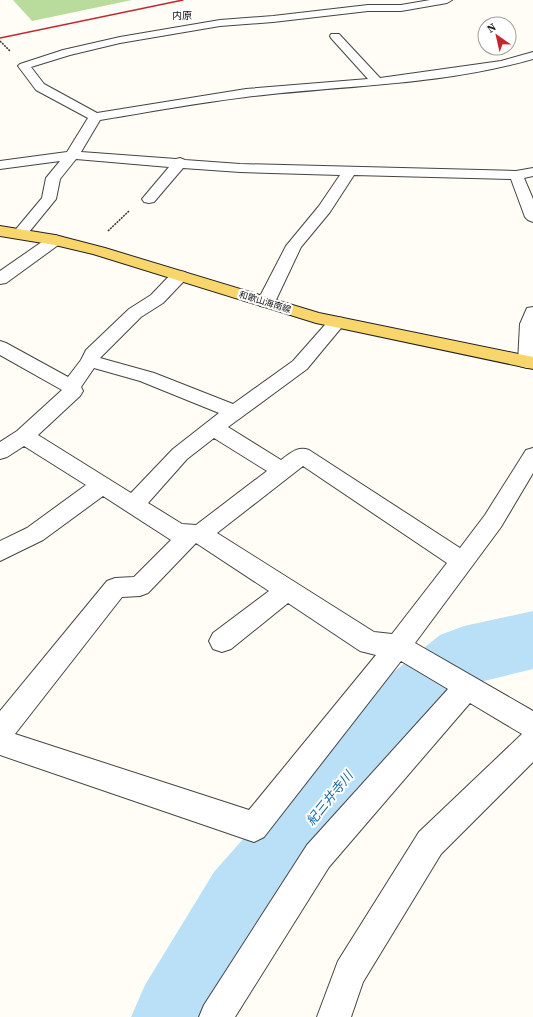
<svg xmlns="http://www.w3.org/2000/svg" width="533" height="1017" font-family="'Source Serif 4','Noto Sans JP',serif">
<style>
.forest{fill:#b9dc9c}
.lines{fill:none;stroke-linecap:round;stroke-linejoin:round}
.river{fill:#b9e0f7;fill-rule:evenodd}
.minor-casing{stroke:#444;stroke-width:2}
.major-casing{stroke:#222;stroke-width:2}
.path{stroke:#333;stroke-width:1.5;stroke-dasharray:2 1;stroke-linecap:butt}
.minor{fill:#fff;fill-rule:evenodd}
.major{fill:#f9d66b;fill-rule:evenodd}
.rail{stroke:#c4262e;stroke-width:1.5}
.labels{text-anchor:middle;stroke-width:4;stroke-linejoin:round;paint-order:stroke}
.far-street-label{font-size:9px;fill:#111;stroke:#fff}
.far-quarter-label{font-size:10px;fill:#111;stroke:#fff}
.near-water-label{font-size:13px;font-style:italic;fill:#1768a6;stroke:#fff}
</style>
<rect width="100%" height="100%" fill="#fffdf5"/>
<path class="forest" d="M13,0h119l-100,21z"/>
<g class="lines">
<path class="river" d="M533,611v58l-49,12 -54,48 -156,203 -47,85h-96l14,-32 69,-113 166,-189 60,-48 24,-9z"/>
<g class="minor-casing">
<g id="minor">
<path d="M430,0h22l-5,3 -46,8h-33l-95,11 -53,4 -100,17 -50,12 -39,12 13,17 53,29 149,-24 122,-10 -37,-41 -1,-2 1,-2h8l41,44 121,-17 32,-9v7c-93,27 -191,26 -287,38 -49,6 -98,15 -146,23l-19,32 95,7 4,-1 5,2 55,4 276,7 17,-3v8l-9,2 9,21v23l-5,-2 -3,-3 -14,-38 -157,-4 -24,37 -29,35 -26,55 -3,4 -6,1 -6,-1 -3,-4 29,-56 33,-40 21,-31 -100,-3 -57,-4 -29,34 -5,1 -5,-1 -2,-3 27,-32 -93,-8 -16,20 -4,20 -31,38 -5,2 -5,-2 -3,-3 30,-36 4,-20 14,-17 -60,8v-8l67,-9 21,-34 -52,-28 -18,-24 2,-2 43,-14 57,-13 100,-17 53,-4 95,-11h33z"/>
<path d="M55,235l6,2 2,3 -2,3 -55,40 -6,1v-13l49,-34z"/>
<path d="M179,271l6,1 2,4 -2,4 -22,23 -22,14 -41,41 54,15 79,31 60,-43 38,-43 6,-1 6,1 3,4 -39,47 -79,58 53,33c10,-7 16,-14 28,-10l151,98 25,-33 41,-65 7,-2v25l-32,54 -86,116 118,68v51l-92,92 -78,128 -12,35h-34l21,-56 81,-129 103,-98 -52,-31 -141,164 -94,150h-36l5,-12 103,-160 141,-156 -47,-28 -137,176 -10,5 -254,-87v-44l107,-130 8,-3 19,-1 37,-37 -68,-44 -60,44 -43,21v-20l27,-13 59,-43 -62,-39 -17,11 -7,2v-17l17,-11 45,-41 -62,-35v-14l6,2 62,34 13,-17 5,-10 43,-41 22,-14 22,-23zM94,368l46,13 79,32 -46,36 -42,44 -93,-58 42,-39 3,-5 -2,-4zM214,438l53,33 -71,54 -14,-1 -34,-21 39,-44zM303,466l144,97 -55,71 -18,-2 -157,-99zM196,543l73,48 -56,42 -4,8 4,8 9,3 9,-3 57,-46 72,48 16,4 -127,155 -234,-76 107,-137 18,-1 8,-3z"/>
<path d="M533,307v59l-6,2 -7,-2 -2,-4 2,-38 7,-16z"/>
</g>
</g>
<g class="major-casing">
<path id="major" d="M0,226l55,9 50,13 214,65 214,44v12l-217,-46 -223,-69 -38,-9 -55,-9z"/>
</g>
<g class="path">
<path d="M0,41l10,10"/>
<path d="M108,231l21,-20"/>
</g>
<use href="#minor" class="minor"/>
<use href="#major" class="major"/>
<path class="rail" d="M0,38l183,-38"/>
</g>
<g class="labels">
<g class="far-street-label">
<text transform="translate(265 302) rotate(17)" y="3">和歌山海南線</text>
</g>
<g class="far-quarter-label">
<text x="182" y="19">内原</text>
</g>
<g class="near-water-label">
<text transform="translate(329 798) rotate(-51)" y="5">紀三井寺川</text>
</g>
</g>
<g transform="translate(497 36) rotate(326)"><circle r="19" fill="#ffffff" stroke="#a0a0a0"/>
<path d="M0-3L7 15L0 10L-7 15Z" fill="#c4262e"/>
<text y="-6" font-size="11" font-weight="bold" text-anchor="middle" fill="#111111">N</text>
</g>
</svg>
